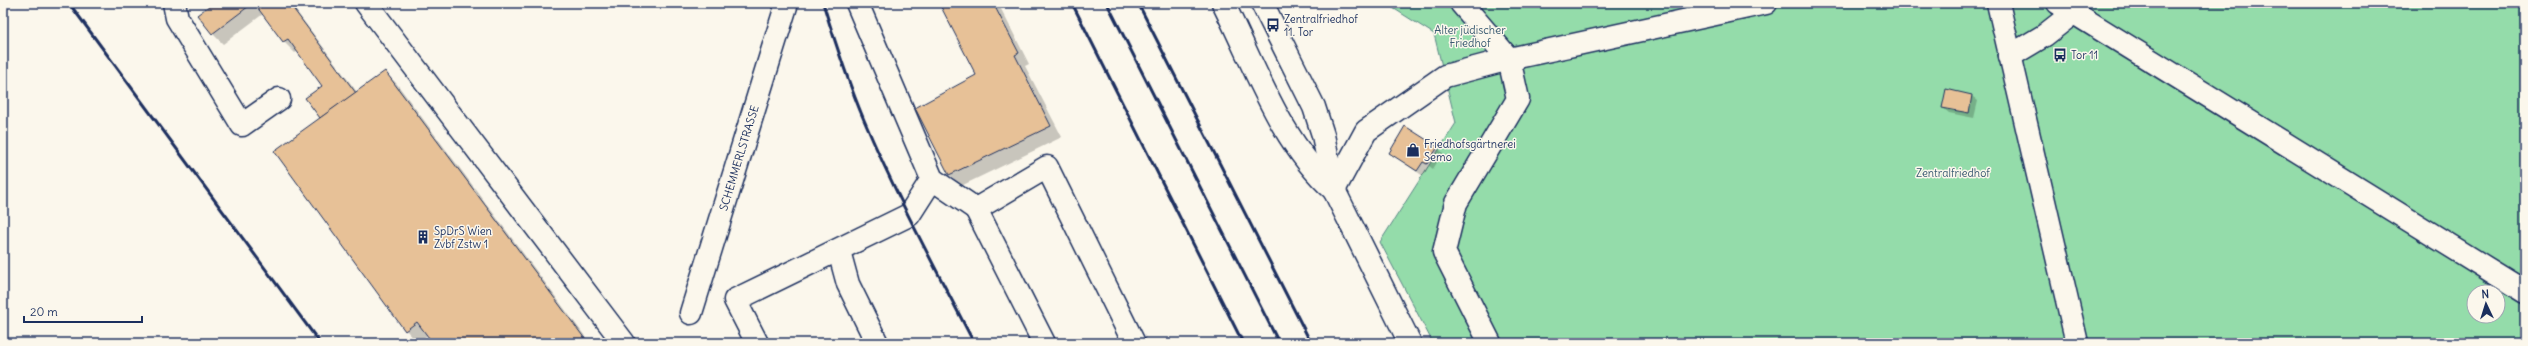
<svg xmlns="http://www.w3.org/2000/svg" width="2528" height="346" font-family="Delius,sans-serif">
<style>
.green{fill:#94dcaa;stroke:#588684;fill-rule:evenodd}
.shadow{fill:#0003}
.building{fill:#e7c197;stroke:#1b2f5e}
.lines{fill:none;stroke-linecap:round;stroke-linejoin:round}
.minor-casing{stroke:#1b2f5e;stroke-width:25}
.minor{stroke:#fbf7ec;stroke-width:22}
.rail{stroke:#1b2f5e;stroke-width:3}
.labels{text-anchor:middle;stroke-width:3;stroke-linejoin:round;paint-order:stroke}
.poi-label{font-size:11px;fill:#1b2f5e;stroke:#fbf7ec;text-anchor:start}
.park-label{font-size:11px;fill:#395a71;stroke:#fbf7ec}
.street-label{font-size:11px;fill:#1b2f5e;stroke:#fbf7ec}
</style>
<rect width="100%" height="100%" fill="#fbf7ec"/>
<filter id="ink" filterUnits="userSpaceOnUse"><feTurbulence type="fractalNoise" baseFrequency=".025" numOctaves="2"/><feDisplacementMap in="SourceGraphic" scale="8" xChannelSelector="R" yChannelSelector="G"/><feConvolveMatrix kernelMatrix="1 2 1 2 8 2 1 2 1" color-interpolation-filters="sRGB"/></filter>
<g filter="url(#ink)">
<path class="green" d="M1385,3h1140v340h-1092l-53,-101 76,-119 -22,-89zM2474,292h24v24h-24z"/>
<g class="shadow">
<path d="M215,3h75l67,89 28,-20 12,12 193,259h-167l7,-5 -2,-3 -11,7 -11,-12 -85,-212 3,-32 -26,-35 -3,2 -11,-11 -21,-28 -40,30 -11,-11z"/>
<path d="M940,3h58l31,61 -4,2 37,71 -101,49 -11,-11 -34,-67 61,-32z"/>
<path d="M3,9l3,6 -3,1z"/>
<path d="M1972,96l6,5 -4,17 -25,-5 -6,-5z"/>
<path d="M1437,147l6,6 -10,16 -4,-3 -6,10 -33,-23z"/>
</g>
<g class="building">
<path d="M213,3h40l-41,31 -15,-19z"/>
<path d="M254,3h35l67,90 -36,25 -15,-20 17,-12 -34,-47 -5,3z"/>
<path d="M939,3h54l26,50 -4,2 36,71 -102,49 -34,-67 61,-33z"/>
<path d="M385,71l203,272h-166l7,-5 -12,-16 -12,9 -131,-180z"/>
<path d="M1946,89l26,6 -3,18 -27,-5z"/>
<path d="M1405,126l33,21 -11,17 -4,-2 -6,9 -28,-18z"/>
</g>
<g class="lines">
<g class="minor-casing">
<g id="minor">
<path d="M174,3l3,15 65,107 37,-26"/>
<path d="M366,3l258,340"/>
<path d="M857,3l75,176 44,30 71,-42 87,176"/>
<path d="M1223,3c32,63 57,139 111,187"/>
<path d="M1262,3l52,104 9,28 11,55 76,153"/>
<path d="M1461,3l48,56 9,40 -62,104 -12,49 46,91"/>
<path d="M1998,3l79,340"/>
<path d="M2058,3l467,289"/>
<path d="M2010,56l35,-21 28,-22"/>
<path d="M1334,190l32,-59 79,-55 64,-17 257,-56"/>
<path d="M976,209l68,134"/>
<path d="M839,251l9,33 29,59"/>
<path d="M691,313l96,-310"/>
<path d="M757,343l-22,-43 174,-85 23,-36"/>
</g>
</g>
<use href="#minor" class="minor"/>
<g class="rail">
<path d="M69,3l251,340"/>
<path d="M823,3c12,39 25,79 41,117 32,76 72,149 110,223"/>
<path d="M1072,3l171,340"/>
<path d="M1107,3l172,340"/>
<path d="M1138,3l173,340"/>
</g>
</g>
</g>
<defs>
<g id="bus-bare" transform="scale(1.08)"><path d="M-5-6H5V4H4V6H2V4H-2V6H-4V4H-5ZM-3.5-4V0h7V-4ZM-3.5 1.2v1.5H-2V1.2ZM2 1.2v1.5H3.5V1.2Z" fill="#1b2f5e" stroke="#fbf7ec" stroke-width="2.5" paint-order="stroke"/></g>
<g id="shop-bare" transform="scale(1.08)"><path d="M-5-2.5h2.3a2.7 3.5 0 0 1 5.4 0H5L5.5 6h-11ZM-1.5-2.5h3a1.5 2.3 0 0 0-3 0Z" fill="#1b2f5e" stroke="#fbf7ec" stroke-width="2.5" paint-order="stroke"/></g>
<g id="building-bare" transform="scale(1.08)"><path d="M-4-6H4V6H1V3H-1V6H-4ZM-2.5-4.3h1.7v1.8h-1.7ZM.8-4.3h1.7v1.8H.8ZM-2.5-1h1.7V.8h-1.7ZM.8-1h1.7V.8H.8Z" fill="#1b2f5e" stroke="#fbf7ec" stroke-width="2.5" paint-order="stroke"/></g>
</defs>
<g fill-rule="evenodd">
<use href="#bus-bare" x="1273" y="25"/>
<use href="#bus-bare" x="2060" y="55"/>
<use href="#shop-bare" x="1413" y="150"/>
<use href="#building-bare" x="423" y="237"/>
</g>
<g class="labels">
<g class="poi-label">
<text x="1284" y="23">Zentralfriedhof<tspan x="1284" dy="13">11. Tor</tspan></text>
<text x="2071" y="59">Tor 11</text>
<text x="1424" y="148">Friedhofsgärtnerei<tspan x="1424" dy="13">Semo</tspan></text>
<text x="434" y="235">SpDrS Wien<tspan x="434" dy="13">Zvbf Zstw 1</tspan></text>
</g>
<g class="park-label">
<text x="1470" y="34">Alter jüdischer<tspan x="1470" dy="13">Friedhof</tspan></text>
<text x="1953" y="177">Zentralfriedhof</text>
</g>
<g class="street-label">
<text transform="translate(739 158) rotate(-73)" y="4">SCHEMMERLSTRASSE</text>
</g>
</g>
<rect width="2528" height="346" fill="none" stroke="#fbf7ec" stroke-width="16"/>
<rect x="8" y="8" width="2512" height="330" fill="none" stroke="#1b2f5e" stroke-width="1.5" filter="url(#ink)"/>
<g transform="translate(2486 304) rotate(356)"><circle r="19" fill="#fbf7ec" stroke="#a1a7b3"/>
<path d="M0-3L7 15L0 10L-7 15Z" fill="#1b2f5e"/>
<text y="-6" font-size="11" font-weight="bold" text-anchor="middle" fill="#1b2f5e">N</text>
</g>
<path d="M24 316v6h118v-6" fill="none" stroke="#1b2f5e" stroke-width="2"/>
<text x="30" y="316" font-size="12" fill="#1b2f5e" stroke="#fbf7ec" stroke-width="3" paint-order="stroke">20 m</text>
</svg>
